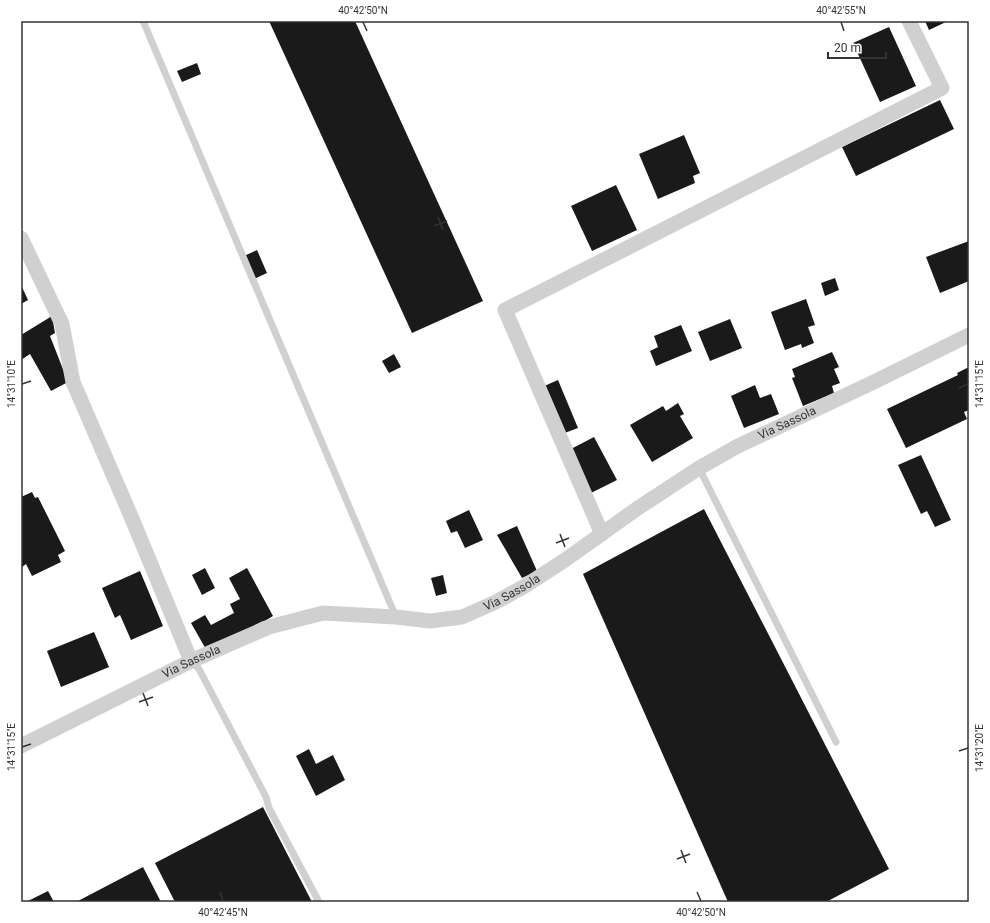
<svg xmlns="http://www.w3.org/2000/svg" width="990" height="923" font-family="Roboto,sans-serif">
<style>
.building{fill:#1a1a1a}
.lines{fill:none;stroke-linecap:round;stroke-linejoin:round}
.service{stroke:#d0d0d0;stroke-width:7}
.minor{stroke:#d0d0d0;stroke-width:15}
.ticks{fill:none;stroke:#333;stroke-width:1.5}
.labels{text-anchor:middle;stroke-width:4;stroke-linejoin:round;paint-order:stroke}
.street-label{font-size:12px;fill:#333;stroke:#fff}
.neatline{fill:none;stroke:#333;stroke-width:1.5}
.ticks-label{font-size:10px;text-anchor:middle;fill:#333}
</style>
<rect width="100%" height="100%" fill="#fff"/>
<g class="building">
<path d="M269,21h86l128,280 -71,32z"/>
<path d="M925,21h23l-19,9z"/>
<path d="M889,27l27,59 -36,16 -27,-59z"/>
<path d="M197,63l4,11 -19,8 -5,-11z"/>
<path d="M940,100l14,29 -98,47 -14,-29z"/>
<path d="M684,135l16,38 -7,3 2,7 -37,16 -19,-45z"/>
<path d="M616,185l21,45 -45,21 -21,-45z"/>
<path d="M969,241v40l-29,12 -14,-36z"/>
<path d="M257,250l10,23 -13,6 -10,-23z"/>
<path d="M835,278l4,12 -14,6 -4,-13z"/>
<path d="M21,285l7,15 -7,4z"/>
<path d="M806,299l9,26 -7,2 6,16 -12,5 -1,-4 -16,6 -14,-38z"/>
<path d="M52,316l3,17 -5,3 18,46 -17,9 -21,-37 -9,6v-25z"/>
<path d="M730,319l12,29 -32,13 -12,-29z"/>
<path d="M681,325l11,26 -36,15 -6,-15 8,-4 -4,-11z"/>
<path d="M832,352l7,15 -5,2 6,14 -8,3 2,7 -31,13 -11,-28 3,-1 -3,-8z"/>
<path d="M394,354l7,13 -12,6 -7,-12z"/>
<path d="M969,367v43l-5,2 3,7 -61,29 -19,-39 71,-34 -1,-2z"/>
<path d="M558,380l20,48 -16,6 -20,-47z"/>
<path d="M755,385l5,13 11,-4 8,20 -35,14 -13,-32z"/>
<path d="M678,403l6,11 -4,2 13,22 -41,24 -22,-37 33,-19 3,5z"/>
<path d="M594,437l23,43 -26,13 -22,-43z"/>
<path d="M921,455l30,65 -16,7 -8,-16 -6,3 -23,-49z"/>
<path d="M32,492l3,6 3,-1 27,54 -7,4 3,7 -29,14 -6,-12 -4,3 -1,-2v-68z"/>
<path d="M704,509l185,360 -63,33h-98l-145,-328z"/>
<path d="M469,510l14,30 -18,8 -8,-17 -6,2 -5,-12z"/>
<path d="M517,526l20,45 -15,7 -25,-43z"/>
<path d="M205,568l10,20 -13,7 -10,-20z"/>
<path d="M247,568l26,48 -10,6v-1l-56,30 -16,-28 14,-8 6,10 23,-12 -4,-9 10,-5 -11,-21z"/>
<path d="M140,571l23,55 -32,14 -11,-25 -5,3 -13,-30z"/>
<path d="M443,575l4,18 -11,3 -5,-18z"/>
<path d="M94,632l15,35 -48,20 -14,-36z"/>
<path d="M309,749l7,15 17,-9 12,25 -29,16 -20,-40z"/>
<path d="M263,807l49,95h-137l-20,-39z"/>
<path d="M143,867l18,35h-85z"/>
<path d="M48,891l6,11h-28z"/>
</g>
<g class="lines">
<g class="service">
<path d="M143,21l253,596"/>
<path d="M699,468l137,274"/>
<path d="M191,661l8,8 67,128 3,11 50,94"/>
</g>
<g class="minor">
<path d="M21,238l41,86 11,58 60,139 58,140"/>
<path d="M602,534l-97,-224 437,-222 -33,-67"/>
<path id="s1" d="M21,746l170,-85 78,-34 54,-14 73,4 34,4 32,-4 34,-15 29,-16 40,-26 73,-52 61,-40 39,-22 138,-65 93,-46"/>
</g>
</g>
<path class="ticks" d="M363,22l4,9M841,22l3,9M438,217l5,13M434,226l13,-5M22,384l9,-3M959,388l9,-4M560,534l5,13M556,543l13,-5M143,693l5,13M139,702l14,-5M22,747l9,-3M959,751l9,-3M681,850l5,13M677,859l13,-5M220,892l3,9M697,892l4,9"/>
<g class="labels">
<g class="street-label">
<text dy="4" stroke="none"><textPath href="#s1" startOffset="850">Via Sassola</textPath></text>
<text dy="4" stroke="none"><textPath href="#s1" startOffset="526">Via Sassola</textPath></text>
<text dy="4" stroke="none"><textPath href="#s1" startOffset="190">Via Sassola</textPath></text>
</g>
</g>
<rect width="990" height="923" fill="none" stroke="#ffffff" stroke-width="44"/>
<path d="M828 52v6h58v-6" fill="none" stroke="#333333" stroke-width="2"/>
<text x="834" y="52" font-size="12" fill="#333333" stroke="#ffffff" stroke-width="3" paint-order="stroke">20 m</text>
<rect x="22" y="22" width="946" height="879" class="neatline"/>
<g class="ticks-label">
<text x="363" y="14">40°42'50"N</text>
<text x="841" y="14">40°42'55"N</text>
<text transform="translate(11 384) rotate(-90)" y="4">14°31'10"E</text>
<text transform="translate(979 384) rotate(-90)" y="4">14°31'15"E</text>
<text transform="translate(11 747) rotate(-90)" y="4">14°31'15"E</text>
<text transform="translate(979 748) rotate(-90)" y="4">14°31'20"E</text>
<text x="223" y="916">40°42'45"N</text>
<text x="701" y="916">40°42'50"N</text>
</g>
</svg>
